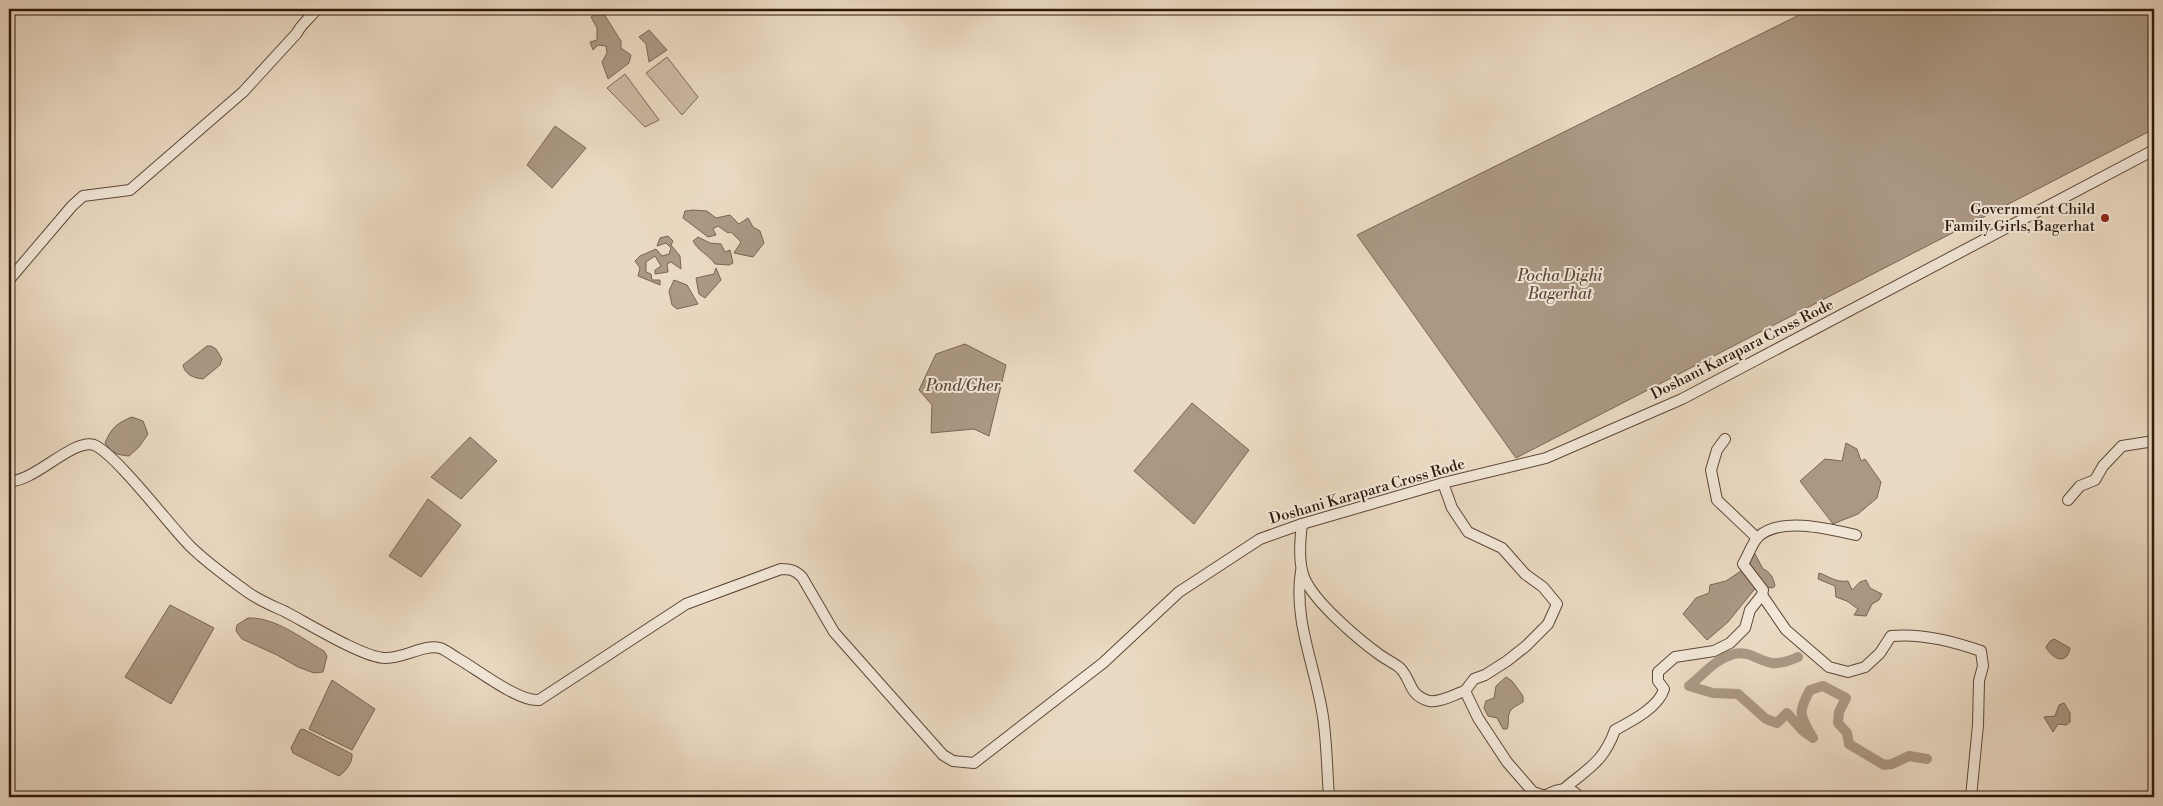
<svg xmlns="http://www.w3.org/2000/svg" width="2163" height="806" font-family="'Libre Bodoni',serif">
<style>
.green{fill:#cbb9a3;stroke:#7c6856}
.water{fill:#ab9884;stroke:#796553}
.lines{fill:none;stroke-linecap:round;stroke-linejoin:round}
.canal{stroke:#ab9884;stroke-width:10}
.minor-casing{stroke:#5d4838;stroke-width:12}
.minor{stroke:#f2e7d8;stroke-width:10}
.poi-dot{fill:#8f2418;stroke:#f2e7d8;stroke-width:2}
.labels{text-anchor:middle;stroke-width:4;stroke-linejoin:round;paint-order:stroke}
.poi-label{font-size:15px;fill:#2e1809;stroke:#f2e7d8;text-anchor:end}
.street-label{font-size:15px;fill:#2e1809;stroke:#f2e7d8}
.water-label{font-size:16px;font-style:italic;fill:#604b3a;stroke:#f2e7d8}
</style>
<rect width="100%" height="100%" fill="#ebdac3"/>
<filter id="stains"><feTurbulence type="fractalNoise" baseFrequency=".004" numOctaves="4"/><feColorMatrix values="0 0 0 0 .2 0 0 0 0 .09 0 0 0 0 .02 0 0 0 .5 -.17"/></filter>
<radialGradient id="worn" r=".72"><stop offset=".6" stop-color="#630" stop-opacity="0"/><stop offset="1" stop-color="#630" stop-opacity=".3"/></radialGradient>
<g class="green">
<path d="M667,57l31,40 -16,18 -36,-42z"/>
<path d="M625,74l34,46 -14,7 -38,-39z"/>
</g>
<g class="water">
<path d="M1811,9h343v120l-638,329 -159,-223z"/>
<path d="M602,11l19,30v7l10,7 -2,8 -21,16 -6,-17 5,-9 -1,-7 -8,-1 -5,5 -3,-8 7,-2v-12l-6,-11z"/>
<path d="M649,30l18,20 -18,12 -3,-18 -7,-7z"/>
<path d="M555,126l31,22 -34,40 -25,-23z"/>
<path d="M693,210l14,1 9,7 14,-3 9,9 9,-6 5,9 7,4 4,12 -11,14 -19,-4 7,-11 -10,-10 -3,1 -10,-7 -5,3 3,6 -8,2 -25,-19 2,-7z"/>
<path d="M668,236l5,5 -2,4 9,11 1,13 -10,-7 -4,2 1,8 -13,2v-4l6,-4 -6,-10 -9,6v10l5,2 1,6h8v5l-22,-9 2,-8 -5,-7 5,-5 16,-7 6,7 7,-2 2,-6 -5,-5 -9,3 3,-8z"/>
<path d="M698,237l12,6 11,1 4,8 5,-2 3,13 -4,2 -14,-1c-7,-10 -16,-12 -22,-23z"/>
<path d="M716,268l5,12 -16,18 -6,-4 -3,-16 18,-4z"/>
<path d="M674,280l13,5 11,19 -21,5 -5,-4 -3,-14z"/>
<path d="M965,344l41,21 -17,71 -15,-7 -43,4 1,-28 -13,-15 17,-36z"/>
<path d="M207,346h4l5,3 6,10 -2,6 -17,14c-9,-1 -18,-4 -20,-14z"/>
<path d="M1192,403l57,47 -55,74 -60,-53z"/>
<path d="M132,417l11,4 5,13 -9,13 -10,9c-12,-1 -17,-3 -24,-13 6,-15 12,-20 27,-26z"/>
<path d="M470,437l27,24 -36,38 -30,-22z"/>
<path d="M1846,443l11,6 4,12 4,-2 16,23 -4,16 -19,16 -25,10 -33,-43 25,-22 17,2z"/>
<path d="M428,499l33,26 -40,52 -32,-21z"/>
<path d="M1755,554l8,15c7,2 11,10 12,17l-3,2 -5,-1 -19,-24z"/>
<path d="M1744,569l14,16 -30,37 -21,18 -24,-26 13,-16 13,-5 1,-8 16,-4z"/>
<path d="M1819,573c10,3 17,10 29,8l4,9 8,-8 6,-2 4,8 12,6 -3,6 -7,4 -6,12 -12,-1 4,-6 -11,-8 -11,-4 -1,-11 -17,-7z"/>
<path d="M170,605l44,23 -43,76 -46,-27z"/>
<path d="M248,618c27,-1 53,20 76,33l3,5 -4,16 -9,1 -16,-6 -21,-12 -35,-16 -6,-8 1,-6z"/>
<path d="M2054,639l16,9c-3,18 -18,11 -24,-1l4,-6z"/>
<path d="M1506,677l6,4 11,15v6c-3,2 -8,4 -11,7 -6,5 -2,14 -5,20h-4l-6,-11 -9,-2 -4,-8 2,-7 8,-3 2,-12z"/>
<path d="M332,680l43,29 -23,41 -43,-21z"/>
<path d="M2064,703l6,10v9l-4,3 -8,-1 -5,8 -9,-15 11,-1 4,-11z"/>
<path d="M303,729l49,25c1,8 -6,17 -13,22l-46,-23 -2,-5 9,-18z"/>
</g>
<g class="lines">
<path class="canal" d="M1798,657c-9,4 -17,7 -26,6 -14,-2 -23,-13 -38,-9 -19,5 -30,20 -45,32l24,7 25,1 28,25 11,4 10,-10 16,18 10,7c-13,-22 -16,-25 -3,-48l13,-4 23,12 -7,14 -1,11 9,10 2,11 35,21 8,-1 17,-8 18,3"/>
<g class="minor-casing">
<g id="minor">
<path d="M9,280l63,-74 11,-10 47,-6 113,-98 54,-59c4,-9 14,-16 20,-24"/>
<path d="M1725,439l-8,11 -6,20 6,30 40,38"/>
<path d="M9,481c24,2 64,-43 85,-36 21,8 76,81 96,101 16,16 37,31 56,45 12,9 27,15 40,21 21,11 78,46 99,46 18,1 38,-14 55,-10 6,2 12,7 17,10 20,11 61,44 82,42l147,-96 95,-35c9,0 14,1 21,8l32,55 109,123 10,6 21,2 129,-100 76,-71 81,-53 42,-15 141,-41 103,-25 136,-59 472,-249"/>
<path d="M1443,483l9,25 16,24 34,16 23,26 18,13 14,17 -9,20 -22,22 -19,15 -22,14 -11,4 -9,12 13,27 29,44 26,30 12,4c12,-7 25,-11 34,1"/>
<path d="M2068,500l12,-14 15,-6 8,-14 19,-20 32,-5"/>
<path d="M1302,524c-2,16 -4,38 2,53 9,24 55,63 76,78 7,5 14,8 20,13 12,12 8,27 29,33 11,2 26,-7 36,-10"/>
<path d="M1301,571c-8,50 15,97 22,146 4,26 4,54 6,80"/>
<path d="M1762,595l24,35 43,37 19,5 17,-5 15,-14 11,-17c31,-3 62,5 90,15l2,15 -4,15 -1,44 -7,72"/>
<path d="M1565,788c24,-20 39,-27 50,-58 17,-9 44,-23 49,-41l-6,-8v-9l17,-15 39,-6 16,-8 15,-15 5,-18 12,-15 1,-5 -20,-26c5,-8 9,-21 15,-27 22,-21 72,-8 98,-2"/>
</g>
</g>
<use href="#minor" class="minor"/>
</g>
<circle class="poi-dot" cx="2105" cy="218" r="5"/>
<g class="labels">
<g class="poi-label">
<text x="2095" y="214">Government Child<tspan x="2095" dy="17">Family Girls, Bagerhat</tspan></text>
</g>
<g class="street-label">
<text transform="translate(1742 349) rotate(-27)" y="5">Doshani Karapara Cross Rode</text>
<text transform="translate(1367 491) rotate(-16)" y="5">Doshani Karapara Cross Rode</text>
</g>
<g class="water-label">
<text x="1560" y="281">Pocha Dighi<tspan x="1560" dy="18">Bagerhat</tspan></text>
<text x="963" y="391">Pond/Gher</text>
</g>
</g>
<rect width="2163" height="806" fill="none" stroke="#ebdac3" stroke-width="30"/>
<rect x="10" y="10" width="2143" height="786" fill="none" stroke="#2e1809" stroke-width="2.5"/>
<rect x="15" y="15" width="2133" height="776" fill="none" stroke="#2e1809"/>
<rect width="100%" height="100%" filter="url(#stains)"/>
<rect width="100%" height="100%" fill="url(#worn)"/>
</svg>
